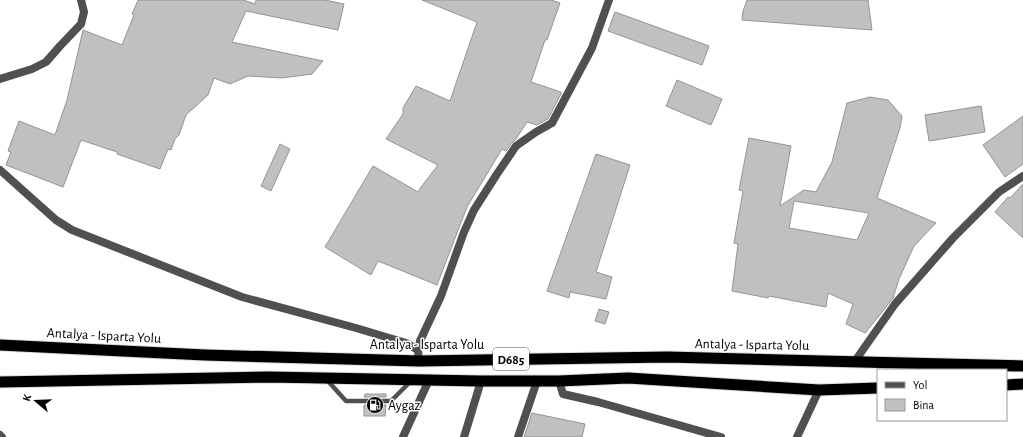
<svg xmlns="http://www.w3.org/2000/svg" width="1023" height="437" font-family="'Alegreya Sans',sans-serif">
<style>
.building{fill:#c0c0c0;stroke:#949494;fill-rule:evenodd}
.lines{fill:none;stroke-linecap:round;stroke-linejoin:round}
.trunk-casing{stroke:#dbdbdb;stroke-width:13}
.service{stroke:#505050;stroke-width:4.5}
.minor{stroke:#505050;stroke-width:8}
.tertiary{stroke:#505050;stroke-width:8}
.trunk{stroke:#000;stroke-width:11}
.labels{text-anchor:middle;stroke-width:3;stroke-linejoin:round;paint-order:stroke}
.shield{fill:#fff;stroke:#4c4c4c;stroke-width:1}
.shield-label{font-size:13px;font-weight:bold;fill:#000}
.street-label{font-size:14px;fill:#000;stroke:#fff}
.poi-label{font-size:14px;fill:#000;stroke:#fff;text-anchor:start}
</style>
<rect width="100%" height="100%" fill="#fff"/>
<g class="building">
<path d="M138,0h105l12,4 1,-4h69l19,4 -6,26 -92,-19 -14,31 91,19 -11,13 -30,4 -34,-2 -18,8 -16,-6 -6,17 -22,20 -7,20 -4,4 -4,11 -3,-1 -8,20 -43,-15v-2l-36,-12 -18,47 -57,-22 5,-13 -3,-1 11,-30 36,14 12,-35 16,-70 39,15 12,-30 -2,-1z"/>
<path d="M422,0h129l9,3 -13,37h-2l-14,42 30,10v2l-13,25 -11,6 -10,-3 -11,17 -4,4 -6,8 -4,-2 -35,58 -30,78 -59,-24 -7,14 -46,-28 48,-81 45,26 3,-5 17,-22 -52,-26 17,-25v-6l13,-22 34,15 27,-79z"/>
<path d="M747,0h121l4,30 -130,-10 1,-9z"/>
<path d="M615,12l94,34 -7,19 -94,-34z"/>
<path d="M677,80l45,19 -11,26 -45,-19z"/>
<path d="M870,97l18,3 14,16 -2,12 -23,70 59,25 -22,23 -15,33 -6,19 -10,13 -18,22 -19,-9 7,-20 -25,-11 -2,14 -57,-11 -1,2 -36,-7 6,-47 -4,-1 9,-52 -4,-1 10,-52 42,8 -11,60 24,-16 12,2 16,-30 15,-59zM794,201l75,12 -12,27 -68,-12z"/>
<path d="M981,106l4,26 -56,9 -4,-26z"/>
<path d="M1023,116v48l-18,13 -22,-32z"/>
<path d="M280,144l10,5 -19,42 -10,-5z"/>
<path d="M596,154l34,11 -34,107 16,5 -6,22 -36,-7 -1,6 -22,-7z"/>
<path d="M1023,184v54l-28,-26 13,-15 2,1z"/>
<path d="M599,309l10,3 -4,12 -10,-3z"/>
<path d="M365,394h21v3h-22z"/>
<path d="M364,405h22l-1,11h-21z"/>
<path d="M532,413l53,11 -3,13h-58z"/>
</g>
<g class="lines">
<g class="trunk-casing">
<g id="trunk">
<path d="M0,345l205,10 214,6 249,-4 355,9"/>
<path d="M0,382l269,-5 212,4h78l69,-3 191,12 59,-2"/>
<path d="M1006,385l17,-1"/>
</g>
</g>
<path class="service" d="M327,380l19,21h45l20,-20"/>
<g class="minor">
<path d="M0,79l32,-10 14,-7 14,-16 21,-22 3,-12 -3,-12"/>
<path d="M418,350l2,-9 21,-45 23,-64 10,-22 23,-36 19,-28 20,-14 16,-9 40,-75 17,-48"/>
<path d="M403,437l26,-57"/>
<path d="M464,437l17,-56"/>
<path d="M518,437l19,-56"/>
<path d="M797,437l22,-47"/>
</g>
<g class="tertiary">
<path d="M0,170l56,50 16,10 170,67 114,31 50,15 12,7 1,11"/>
<path d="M855,361l40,-57 58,-66 46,-46 24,-16"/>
<path d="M559,381l4,13 35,8 123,35"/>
<path d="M0,435l2,2"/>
</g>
<use href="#trunk" class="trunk"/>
</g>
<defs>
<g id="fuel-disc" transform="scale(0.9)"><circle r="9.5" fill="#000" stroke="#fff"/><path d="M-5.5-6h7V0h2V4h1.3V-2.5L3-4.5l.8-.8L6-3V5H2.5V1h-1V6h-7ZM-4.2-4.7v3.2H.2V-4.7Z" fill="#fff"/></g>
</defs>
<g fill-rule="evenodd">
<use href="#fuel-disc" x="375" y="405"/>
</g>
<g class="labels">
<rect class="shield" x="493" y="348" width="36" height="22" rx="3"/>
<g class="shield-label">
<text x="511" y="364">D685</text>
</g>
<g class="street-label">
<text transform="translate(104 335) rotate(3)" y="5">Antalya - Isparta Yolu</text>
<text x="427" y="349">Antalya - Isparta Yolu</text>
<text transform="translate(752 344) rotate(1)" y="5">Antalya - Isparta Yolu</text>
</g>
<g class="poi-label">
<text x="388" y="410">Aygaz</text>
</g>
</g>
<rect x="877" y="369" width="130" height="52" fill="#ffffff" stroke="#999999"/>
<rect x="885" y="382" width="20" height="6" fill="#505050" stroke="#999999"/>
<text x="913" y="389" font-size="12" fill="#000000">Yol</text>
<rect x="885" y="399" width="20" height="12" fill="#c0c0c0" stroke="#999999"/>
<text x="913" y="409" font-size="12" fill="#000000">Bina</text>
<g transform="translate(36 401) rotate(289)" stroke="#ffffff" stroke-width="3" paint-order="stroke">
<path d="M0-3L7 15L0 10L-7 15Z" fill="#000000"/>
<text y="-6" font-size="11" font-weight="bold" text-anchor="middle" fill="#000000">K</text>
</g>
</svg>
